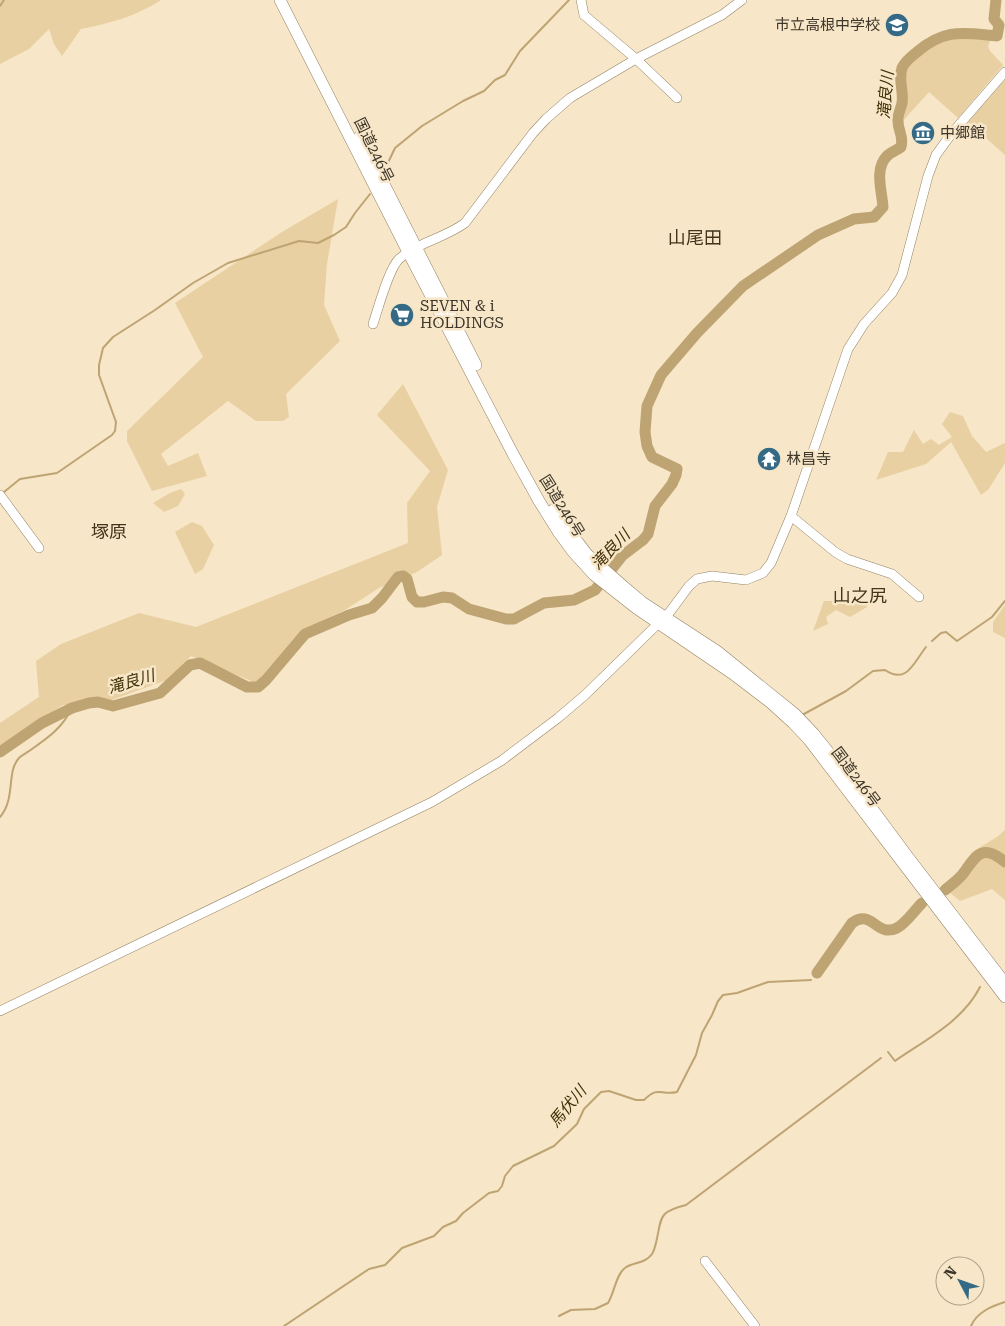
<svg xmlns="http://www.w3.org/2000/svg" width="1005" height="1326" font-family="'Roboto Serif','Noto Sans JP',serif">
<style>
.green{fill:#e8d0a2}
.lines{fill:none;stroke-linecap:round;stroke-linejoin:round}
.stream{stroke:#bea473;stroke-width:2}
.river{stroke:#bea473;stroke-width:11}
.secondary-casing{stroke:#918265;stroke-width:10}
.highway-casing{stroke:#918265;stroke-width:12}
.secondary{stroke:#fff;stroke-width:9}
.highway{stroke:#fff;stroke-width:11}
.labels{text-anchor:middle;stroke-width:5;stroke-linejoin:round;paint-order:stroke}
.poi-label{font-size:15px;fill:#3d362a;stroke:#f7e6c7;text-anchor:start}
.street-label{font-size:15px;fill:#3d362a;stroke:#f7e6c7}
.water-label{font-size:16px;font-style:italic;fill:#423006;stroke:#f7e6c7}
.quarter-label{font-size:18px;fill:#42351b;stroke:#f7e6c7}
</style>
<rect width="100%" height="100%" fill="#f7e6c7"/>
<g class="green">
<path d="M0,0h161c-24,16 -53,24 -80,29l-19,27 -8,-12 -5,-15 -20,20 -29,15z"/>
<path d="M971,34l20,5 -3,7 2,5 13,14 -45,53 -29,-26 -28,31 5,-24 -1,-29 4,-6 22,-19 12,-6 10,-4z"/>
<path d="M1005,80v75l-37,-33z"/>
<path d="M338,199l-11,65 -3,41 16,36 -54,53 3,23 -6,4h-27l-28,-20 -67,53 7,12 30,-13 9,23 -55,15 -25,-50v-10l76,-74 -28,-54 107,-71z"/>
<path d="M403,384l45,86 -11,37 5,48 -25,17 -38,16 -34,22 -42,20 -47,53 -65,-27 -24,24 -64,23 -40,2 -63,40v-22l39,-26 -3,-36 25,-17 78,-31 57,14 212,-84 -1,-40 23,-32 -53,-56z"/>
<path d="M950,412l13,4 9,20 14,16 19,-9v20l-17,27 -7,5 -30,-53 -25,22 -50,16 12,-28h15l11,-22 9,14 8,-5 8,6 13,-8 -10,-13z"/>
<path d="M181,489l4,5 -7,12 -14,6 -11,-9 17,-10z"/>
<path d="M192,522l10,4 12,19 -11,24 -8,5 -20,-42z"/>
<path d="M824,601h42l1,6 -17,10 -14,-7 -10,7 2,7 -15,7z"/>
<path d="M1005,605v33l-12,-6v-10z"/>
<path d="M1005,830v70l-13,-11 -32,12 -12,-10 24,-39 25,-15z"/>
</g>
<g class="lines">
<g class="stream">
<path d="M0,6l4,-6"/>
<path d="M385,169l10,-21 27,-22 41,-25 21,-10 11,-11 10,-5 15,-24 49,-51"/>
<path d="M4,492l16,-13 37,-6 55,-38 3,-4 1,-9 -17,-47v-10l4,-17 10,-11 42,-27 38,-27 35,-20 71,-22 19,2 16,-8 12,-8 9,-14 15,-19"/>
<path d="M932,641l9,-8 5,-1 11,9 35,-24 13,-16"/>
<path d="M804,714l42,-23 27,-20 12,-1c22,15 29,-8 41,-23"/>
<path d="M0,817c16,-18 6,-45 19,-59 3,-3 9,-6 13,-9 17,-12 30,-21 40,-41"/>
<path d="M888,1052l7,9c30,-21 68,-40 85,-74"/>
<path d="M559,1316l12,-6 24,-1 13,-6c6,-9 8,-29 17,-35 8,-6 20,-4 27,-14 2,-3 3,-7 4,-11 6,-25 1,-31 30,-38l195,-147"/>
<path d="M284,1326l85,-57 16,-4 17,-17 32,-12 9,-9 13,-6 7,-8 26,-20 9,-2 4,-5 3,-10 8,-10 41,-20 23,-22 7,-15 17,-17 8,-1 27,9h8c15,-15 16,-4 33,-8l19,-37 6,-22 10,-18 6,-14 5,-6 14,-2 31,-11 43,-2"/>
<path d="M971,1326c6,-14 21,-20 34,-24"/>
</g>
<g class="river">
<path d="M0,752l42,-29 30,-15 17,-5 9,-1 15,4 47,-13 30,-28 10,-2 47,24h11l8,-7 39,-46 44,-19 23,-7 10,-10 16,-21 5,-1 4,3 5,18 5,5h7l19,-5 9,1 17,11 37,10h8l30,-16 30,-3 21,-10 27,-34 21,-16 5,-6 7,-28 17,-22 4,-9 1,-6 -25,-12 -5,-11 -2,-14 2,-26 14,-31 36,-42 46,-47 75,-51 36,-16 20,-2 9,-10c-1,-16 -9,-38 4,-51 4,-4 10,-6 14,-9 3,-12 -3,-15 -3,-26 -1,-6 3,-12 4,-18 2,-12 -4,-23 0,-35 3,-7 9,-11 15,-16 28,-24 46,-19 80,-16l2,-11 -5,-6 2,-19"/>
<path d="M945,890c7,-6 15,-11 20,-19 13,-19 20,-26 40,-9"/>
<path d="M817,973l35,-50c20,-15 24,15 45,5 9,-5 17,-17 25,-25"/>
</g>
<g class="secondary-casing">
<g id="secondary">
<path d="M581,0l3,15 52,44 41,39"/>
<path d="M373,324c5,-15 16,-56 26,-65 19,-17 46,-21 66,-36l68,-90 13,-14 24,-21 66,-39 86,-44 20,-15"/>
<path d="M0,495l39,53"/>
<path d="M791,516l44,36 12,7 45,15 27,23"/>
<path d="M0,1011l432,-209 69,-41 57,-43 27,-23 84,-82 20,-27 8,-7 15,-3 34,4 17,-7 8,-10 20,-47 57,-167 16,-25 28,-31 10,-18 26,-99 8,-21 16,-22 53,-61"/>
<path d="M705,1261l50,65"/>
</g>
</g>
<g class="highway-casing">
<g id="highway">
<path d="M280,0l128,252 105,202 26,47 20,32 14,19 21,23 42,33 97,66 38,29 22,20 16,17 196,257"/>
<path d="M359,137l25,47 92,181"/>
<path d="M553,510l34,44 35,31 20,17 75,49 78,63 19,20 40,50 54,73 97,126"/>
</g>
</g>
<use href="#secondary" class="secondary"/>
<use href="#highway" class="highway"/>
</g>
<defs>
<g id="school-disc" transform="scale(1.25)"><circle r="9.5" fill="#356a86" stroke="#f7e6c7"/><path d="M0-5L7-2L0 1L-7-2ZM-4 1L0 2.5L4 1V4Q0 6-4 4Z" fill="#fff"/></g>
<g id="museum-disc" transform="scale(1.25)"><circle r="9.5" fill="#356a86" stroke="#f7e6c7"/><path d="M0-6L6-3V-2H-6V-3ZM-5-1h2V3h-2ZM-1-1h2V3h-2ZM3-1h2V3H3ZM-6 4H6V6H-6Z" fill="#fff"/></g>
<g id="supermarket-disc" transform="scale(1.25)"><circle r="9.5" fill="#356a86" stroke="#f7e6c7"/><path d="M-6-5.5h2.5l.6 2H6L4.5 2H-2.5L-4.4-4H-6ZM-1.5 3.2a1.3 1.3 0 1 0 .1 0ZM3 3.2a1.3 1.3 0 1 0 .1 0Z" fill="#fff"/></g>
<g id="temple-disc" transform="scale(1.25)"><circle r="9.5" fill="#356a86" stroke="#f7e6c7"/><path d="M0-6L5-2H3V0L6.5 2.5H4V6H1.5V3h-3V6H-4V2.5H-6.5L-3 0V-2H-5Z" fill="#fff"/></g>
</defs>
<g fill-rule="evenodd">
<use href="#school-disc" x="897" y="25"/>
<use href="#museum-disc" x="923" y="133"/>
<use href="#supermarket-disc" x="402" y="315"/>
<use href="#temple-disc" x="769" y="459"/>
</g>
<g class="labels">
<g class="poi-label">
<text x="880" y="30" text-anchor="end">市立高根中学校</text>
<text x="940" y="138">中郷館</text>
<text x="420" y="311">SEVEN &amp; i<tspan x="420" dy="17">HOLDINGS</tspan></text>
<text x="786" y="464">林昌寺</text>
</g>
<g class="street-label">
<text transform="translate(374 150) rotate(64)" y="5">国道246号</text>
<text transform="translate(562 506) rotate(58)" y="5">国道246号</text>
<text transform="translate(856 777) rotate(53)" y="5">国道246号</text>
</g>
<g class="water-label">
<text transform="translate(885 95) rotate(-85)" y="6">滝良川</text>
<text transform="translate(610 549) rotate(-46)" y="6">滝良川</text>
<text transform="translate(131 681) rotate(-16)" y="6">滝良川</text>
<text transform="translate(567 1106) rotate(-50)" y="6">馬伏川</text>
</g>
<g class="quarter-label">
<text x="695" y="244">山尾田</text>
<text x="109" y="538">塚原</text>
<text x="860" y="602">山之尻</text>
</g>
</g>
<g transform="translate(960 1281) rotate(311)"><circle r="24" fill="#f7e6c7" stroke="#ada088"/>
<path d="M0-4L9 19L0 12L-9 19Z" fill="#356a86"/>
<text y="-8" font-size="14" font-weight="bold" text-anchor="middle" fill="#3d362a">N</text>
</g>
</svg>
